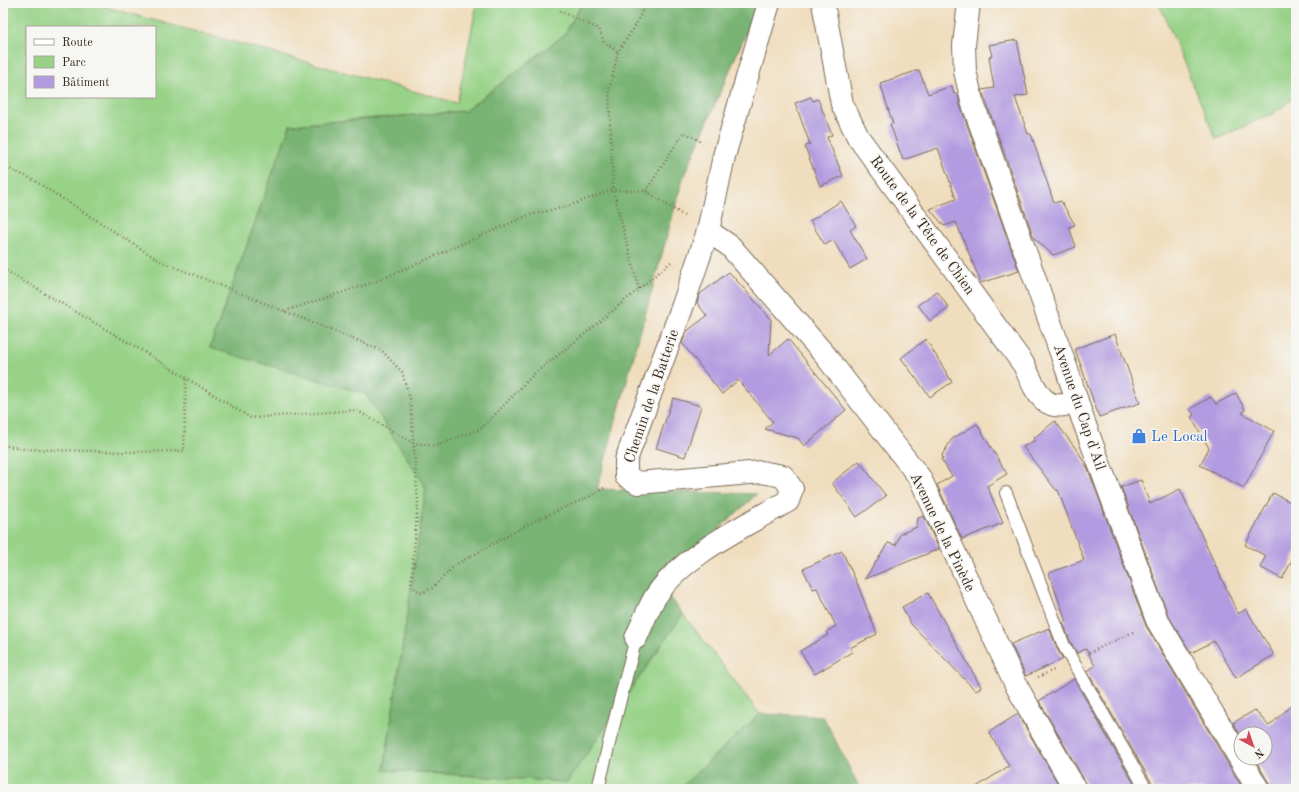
<svg xmlns="http://www.w3.org/2000/svg" width="1299" height="792" font-family="'Old Standard TT',serif">
<style>
.green{fill:#97d287;stroke:#697e52;fill-rule:evenodd}
.forest{fill:#79b474;stroke:#5a6f49}
.building{fill:#b29be0}
.lines{fill:none;stroke-linecap:round;stroke-linejoin:round}
.lane-casing{stroke:#7a6956;stroke-width:14}
.street-casing{stroke:#7a6956;stroke-width:24}
.secondary-casing{stroke:#7a6956;stroke-width:24}
.path{stroke:#7a6956;stroke-width:2.5;stroke-dasharray:1 3;stroke-linecap:butt}
.lane{stroke:#fff;stroke-width:12}
.street{stroke:#fff;stroke-width:22}
.secondary{stroke:#fff;stroke-width:22}
.labels{text-anchor:middle;stroke-width:3;stroke-linejoin:round;paint-order:stroke}
.street-label{font-size:15px;fill:#3b2a1e;stroke:#f6f6f2}
.shop-label{font-size:15px;fill:#366cbe;stroke:#f6f6f2;text-anchor:start}
</style>
<rect width="100%" height="100%" fill="#f6f6f2"/>
<filter id="ink" filterUnits="userSpaceOnUse"><feTurbulence type="fractalNoise" baseFrequency=".025" numOctaves="2"/><feDisplacementMap in="SourceGraphic" scale="8" xChannelSelector="R" yChannelSelector="G"/><feConvolveMatrix kernelMatrix="1 2 1 2 8 2 1 2 1" color-interpolation-filters="sRGB"/></filter>
<filter id="wash" filterUnits="userSpaceOnUse"><feTurbulence type="fractalNoise" baseFrequency=".012" numOctaves="4" result="noise"/><feDisplacementMap in="SourceGraphic" scale="16" xChannelSelector="R" yChannelSelector="G"/><feGaussianBlur stdDeviation="0.9" result="paint"/><feColorMatrix in="noise" values="0 0 0 0 0 0 0 0 0 0 0 0 0 0 0 0 0 1.4 0 .05"/><feComposite in="paint" operator="in"/></filter>
<g filter="url(#wash)">
<rect width="100%" height="100%" fill="#f0ddbd"/>
<g class="green">
<path d="M3,3h88l366,100 20,-100h105l-18,32 -99,76 -175,14 -80,222 156,47 60,94 -42,282 183,12 116,-168 77,100 -81,75h-676zM27,27h128v70h-128z"/>
<path d="M1159,3h137v94l-22,16 -58,26z"/>
</g>
<g class="forest">
<path d="M582,3h177l-76,175 -86,311 160,5 -98,89 24,31 -116,168 -183,-12 42,-282 -60,-94 -156,-46 80,-223 175,-14 99,-76z"/>
<path d="M760,714l63,2 37,73h-181z"/>
</g>
<g id="blocks">
<g class="building">
<path d="M1017,40l11,55 -13,2 13,37h3l23,69 7,-2 14,24 -6,2 7,20 -23,8 -19,-17 -52,-148 12,-2 -5,-31 3,-1 -3,-11z"/>
<path d="M919,70l9,24 24,-8 2,8h4l2,11 59,166 -38,12 -25,-61 -12,4 -14,-17 26,-10 -18,-51 -35,12 -13,-36h3l-13,-41z"/>
<path d="M811,97l2,4 5,-2 14,36 -5,2 16,39 -23,10 -15,-39 5,-3 -15,-41z"/>
<path d="M841,201l15,25 -6,4 17,29 -17,10 -17,-29 -8,5 -15,-24z"/>
<path d="M729,272l42,47 -2,36 19,-16 58,71 -42,36 -6,-8 -33,-9 8,-7 -35,-42 -16,14 -40,-51 5,-12 20,-15 -10,-13 3,-9z"/>
<path d="M937,291l12,17 -19,13 -12,-16z"/>
<path d="M1115,334l25,69 -41,14 -24,-68z"/>
<path d="M926,339l26,43 -22,15 -29,-39z"/>
<path d="M1236,393l9,17 -3,3 32,18 -30,57 -44,-23 9,-17 -18,-31 3,-2 -4,-6 21,-12 5,7z"/>
<path d="M673,398l28,8 -16,51 -29,-9z"/>
<path d="M1055,421l24,32 9,16 58,157 97,163h-90v-4l-66,-114 8,-5 -9,-17 -9,4 -6,-10 -8,-20 3,-2 -17,-48 35,-13 -26,-70h-2l-33,-43 12,-7 -1,-2z"/>
<path d="M977,424l30,50 -20,12 16,37 -41,16 -25,-54 15,-9 -11,-17 2,-1 -1,-3 10,-16z"/>
<path d="M859,461l27,35 -29,21 -25,-34z"/>
<path d="M1141,480l9,24 30,-15 58,125 8,-5 28,46 -38,23 -22,-37 -23,12 -23,-38 -47,-128z"/>
<path d="M1273,493l23,12v48l-14,26 -22,-12 6,-11 -21,-11z"/>
<path d="M924,516l15,33 -74,30 23,-36 8,2 4,-11 17,-7 1,-9z"/>
<path d="M842,551l15,32 20,51 -27,14 2,4 -37,22 -15,-23 28,-16 -2,-3 10,-6 -19,-38 -4,1 -10,-20z"/>
<path d="M928,593l53,94 -5,4 -65,-67 -9,-17z"/>
<path d="M1049,628l8,21 6,10 -37,17 -15,-32z"/>
<path d="M1074,679l63,110h-50l-1,-6 -47,-82z"/>
<path d="M1296,701v88h-26l-1,-6 -15,-25h11v-24h-24v2l-8,-13 22,-13 14,16z"/>
<path d="M1018,714l43,75h-88l36,-23 -20,-34z"/>
</g>
</g>
</g>
<g filter="url(#ink)">
<use href="#blocks" fill-opacity="0" stroke="#7a6956" stroke-width="1"/>
<g class="lines">
<g class="lane-casing">
<g id="lane">
<path d="M1006,493l58,153 82,143"/>
<path d="M598,789l12,-50 26,-101"/>
</g>
</g>
<g class="street-casing">
<g id="street">
<path d="M823,3l19,101 16,33 166,228c12,26 20,51 53,36"/>
<path d="M708,231l22,15 95,109 95,123 97,209 58,102"/>
<path d="M636,638c6,-13 11,-27 18,-39 26,-43 91,-73 134,-98l4,-12 -9,-13 -22,-4 -123,11 -12,-7v-16l57,-155 25,-74 16,-75 45,-153"/>
</g>
</g>
<g class="secondary-casing">
<path id="secondary" d="M969,3l-5,42 1,26 7,30 95,269 15,47 75,203 101,169"/>
</g>
<g class="path">
<path d="M560,11l39,18 5,13 14,10"/>
<path d="M3,166l29,13 128,82 221,89 21,22 8,27 8,102 -7,85 11,7 10,-5 23,-23 81,-45 55,-24 15,-9"/>
<path d="M646,191l38,-59 19,11"/>
<path d="M3,269l138,81 110,68 105,-8 57,33 23,3 46,-18 52,-54 53,-42 84,-70"/>
<path d="M639,289l-26,-99 -4,-98 9,-40 17,-26 11,-23"/>
<path d="M285,311l92,-30 152,-66 36,-8 48,-17 33,1 40,26"/>
<path d="M3,445l21,4 102,3 58,-1 2,-73"/>
<path d="M1089,653l46,-22"/>
<path d="M1038,677l18,-8"/>
</g>
<use href="#lane" class="lane"/>
<use href="#street" class="street"/>
<use href="#secondary" class="secondary"/>
</g>
</g>
<defs>
<g id="shop-bare" transform="scale(1.2)"><path d="M-5-2.5h2.3a2.7 3.5 0 0 1 5.4 0H5L5.5 6h-11ZM-1.5-2.5h3a1.5 2.3 0 0 0-3 0Z" fill="#3f7fe0" stroke="#f6f6f2" stroke-width="2.5" paint-order="stroke"/></g>
</defs>
<g fill-rule="evenodd">
<use href="#shop-bare" x="1139" y="436"/>
</g>
<g class="labels">
<g class="street-label">
<text transform="translate(923 225) rotate(54)" y="5">Route de la Tête de Chien</text>
<text transform="translate(651 396) rotate(-71)" y="5">Chemin de la Batterie</text>
<text transform="translate(1080 407) rotate(71)" y="5">Avenue du Cap d'Ail</text>
<text transform="translate(943 532) rotate(64)" y="5">Avenue de la Pinède</text>
</g>
<g class="shop-label">
<text x="1151" y="441">Le Local</text>
</g>
</g>
<rect width="1299" height="792" fill="none" stroke="#f6f6f2" stroke-width="16"/>
<rect x="26" y="26" width="130" height="72" fill="#f6f6f2" stroke="#aba49d"/>
<rect x="34" y="39" width="20" height="6" fill="#ffffff" stroke="#aba49d"/>
<text x="62" y="46" font-size="12" fill="#3b2a1e">Route</text>
<rect x="34" y="56" width="20" height="12" fill="#97d287" stroke="#aba49d"/>
<text x="62" y="66" font-size="12" fill="#3b2a1e">Parc</text>
<rect x="34" y="76" width="20" height="12" fill="#b29be0" stroke="#aba49d"/>
<text x="62" y="86" font-size="12" fill="#3b2a1e">Bâtiment</text>
<g transform="translate(1253 746) rotate(140)"><circle r="19" fill="#f6f6f2" stroke="#aba49d"/>
<path d="M0-3L7 15L0 10L-7 15Z" fill="#d1495b"/>
<text y="-6" font-size="11" font-weight="bold" text-anchor="middle" fill="#3b2a1e">N</text>
</g>
</svg>
